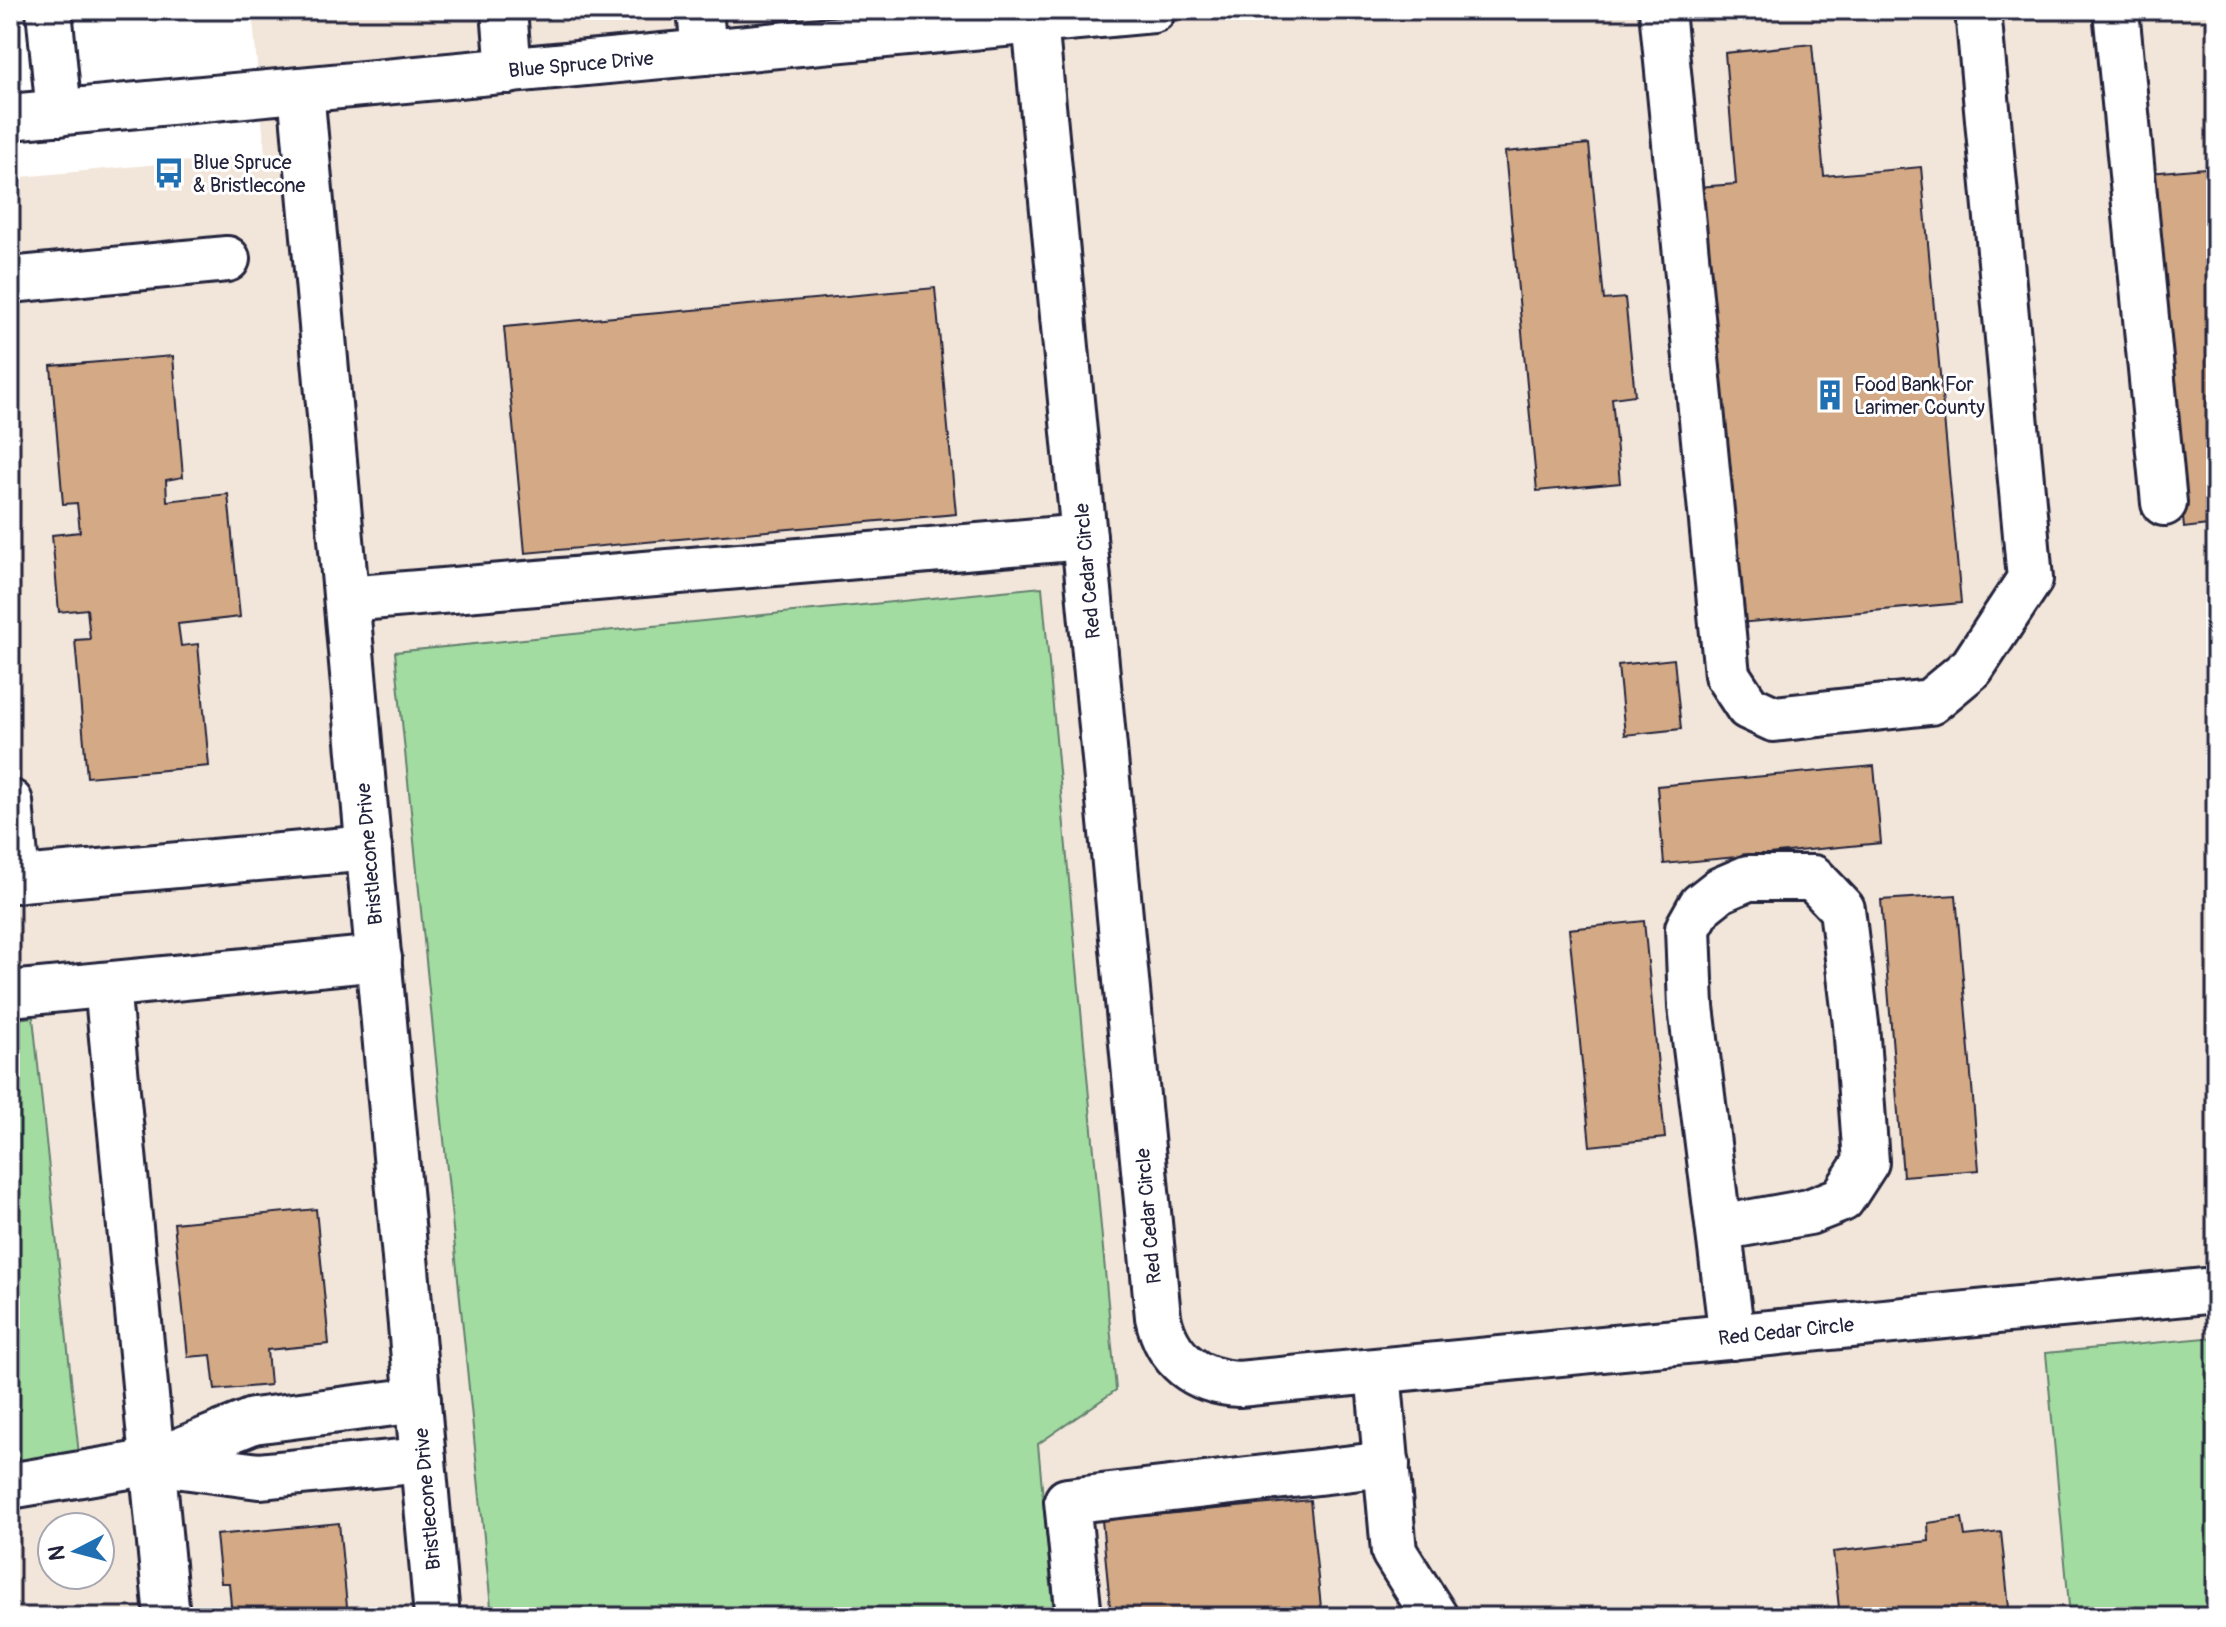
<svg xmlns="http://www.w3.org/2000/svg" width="2226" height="1627" font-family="Pangolin,sans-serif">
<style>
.built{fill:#f2e6da;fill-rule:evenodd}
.green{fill:#a3dca1;stroke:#627f6e;stroke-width:2}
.building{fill:#d3aa85;stroke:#22223b;stroke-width:2}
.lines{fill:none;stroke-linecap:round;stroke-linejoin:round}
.minor-casing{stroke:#22223b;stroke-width:50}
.minor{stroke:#fff;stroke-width:44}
.labels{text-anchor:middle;stroke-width:6;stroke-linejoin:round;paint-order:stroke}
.street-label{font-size:20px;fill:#22223b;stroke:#fff}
.poi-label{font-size:20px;fill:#22223b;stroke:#fff;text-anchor:start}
</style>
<rect width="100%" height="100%" fill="#fff"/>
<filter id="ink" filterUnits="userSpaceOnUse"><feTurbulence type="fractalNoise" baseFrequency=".0125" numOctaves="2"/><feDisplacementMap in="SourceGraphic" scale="16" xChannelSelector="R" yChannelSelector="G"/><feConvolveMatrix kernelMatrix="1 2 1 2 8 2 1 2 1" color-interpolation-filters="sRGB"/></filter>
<g filter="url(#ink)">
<path class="built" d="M252,10h1964v1607h-2206v-1439l255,-24zM52,1527h48v48h-48z"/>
<g class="green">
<path d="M1042,587l74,803 -78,54 16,173h-562l-97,-965z"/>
<path d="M33,1017l46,438 -69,6v-441z"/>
<path d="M2216,1337v280h-146l-24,-264z"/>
</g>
<g class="building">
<path d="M1812,44l12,132 97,-9 40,436 -223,20 -40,-436 38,-3 -11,-131z"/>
<path d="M1589,144l15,156 21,-2 10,97 -23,3 8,85 -83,8 -32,-339z"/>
<path d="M2216,167v357l-32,4 -34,-355z"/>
<path d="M935,288l21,226 -431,39 -21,-226z"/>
<path d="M173,356l10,121 -17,3 1,21 61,-7 12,123 -62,7 3,22 17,-2 11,122 -122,11 -12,-137 15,-1 -3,-30 -28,3 -7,-77 28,-3 -3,-29 -14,1 -12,-138z"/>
<path d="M1674,659l7,70 -56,6 -7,-70z"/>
<path d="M1874,766l7,77 -217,21 -7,-78z"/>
<path d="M1956,895l23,275 -76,6 -22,-276z"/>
<path d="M1644,921l21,217 -75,8 -21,-217z"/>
<path d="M316,1209l13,135 -62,6 3,35 -55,5 -4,-35 -23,2 -14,-134z"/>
<path d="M1310,1500l12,117h-211l-9,-97z"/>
<path d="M1962,1518l3,18 36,-4 9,85h-170l-7,-65 96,-11 -1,-18z"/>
<path d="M339,1523l9,94h-116l-3,-34h-8l-5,-48z"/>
</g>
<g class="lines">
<g class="minor-casing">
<g id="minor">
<path d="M49,10l10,103"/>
<path d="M504,10l5,61"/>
<path d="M700,10l4,42"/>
<path d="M1662,10l65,665 21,32 26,12 156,-17 42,-35 58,-88 -52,-569"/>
<path d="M2116,10l48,493"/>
<path d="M1035,21l123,1296c9,43 38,65 81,67l977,-94"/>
<path d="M301,90l136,1527"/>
<path d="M10,117l1143,-107"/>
<path d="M10,280l217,-21"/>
<path d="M347,599l737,-62"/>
<path d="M10,802l7,78"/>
<path d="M10,880l359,-32"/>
<path d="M107,985l60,632"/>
<path d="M10,994l369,-36"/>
<path d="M1719,1228l90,-16 33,-13 24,-37 -10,-138 -14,-115 -29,-31h-65l-28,12 -19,15 -13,23 3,79 41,330"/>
<path d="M1378,1371l16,181 41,65"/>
<path d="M418,1400l-165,21 -101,41 107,14 164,-16"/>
<path d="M10,1486l142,-24"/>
<path d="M1079,1617l-12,-116 320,-37"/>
</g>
</g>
<use href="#minor" class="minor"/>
</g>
</g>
<defs>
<g id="bus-bare" transform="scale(2.4)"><path d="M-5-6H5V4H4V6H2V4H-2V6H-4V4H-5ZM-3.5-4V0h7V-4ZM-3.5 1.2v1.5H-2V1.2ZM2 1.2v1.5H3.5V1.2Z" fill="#1f6fb2" stroke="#fff" stroke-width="2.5" paint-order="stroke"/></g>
<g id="building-bare" transform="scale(2.4)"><path d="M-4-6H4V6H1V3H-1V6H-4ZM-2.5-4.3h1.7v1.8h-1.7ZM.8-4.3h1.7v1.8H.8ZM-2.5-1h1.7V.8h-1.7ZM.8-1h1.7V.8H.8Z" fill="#1f6fb2" stroke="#fff" stroke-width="2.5" paint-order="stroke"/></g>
</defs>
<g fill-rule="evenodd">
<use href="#bus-bare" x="169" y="173"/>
<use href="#building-bare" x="1830" y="395"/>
</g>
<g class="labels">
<g class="street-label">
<text transform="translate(581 64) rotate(-5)" y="7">Blue Spruce Drive</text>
<text transform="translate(1087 571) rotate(-95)" y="7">Red Cedar Circle</text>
<text transform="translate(369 854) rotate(-95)" y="7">Bristlecone Drive</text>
<text transform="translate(1148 1216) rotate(-95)" y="7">Red Cedar Circle</text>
<text transform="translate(1786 1331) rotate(-6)" y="7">Red Cedar Circle</text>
<text transform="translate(427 1499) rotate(-95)" y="7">Bristlecone Drive</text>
</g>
<g class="poi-label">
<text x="193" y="169">Blue Spruce<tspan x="193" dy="23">&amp; Bristlecone</tspan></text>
<text x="1854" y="391">Food Bank For<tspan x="1854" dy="23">Larimer County</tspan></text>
</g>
</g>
<rect width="2226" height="1627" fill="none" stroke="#fff" stroke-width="40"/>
<rect x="20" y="20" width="2186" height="1587" fill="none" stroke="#22223b" stroke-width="3" filter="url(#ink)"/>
<g transform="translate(76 1551) rotate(264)"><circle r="38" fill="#ffffff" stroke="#a7a7b1" stroke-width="2"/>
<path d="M0-6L14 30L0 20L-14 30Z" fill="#1f6fb2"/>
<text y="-12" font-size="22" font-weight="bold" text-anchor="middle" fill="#22223b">N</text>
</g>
</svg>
